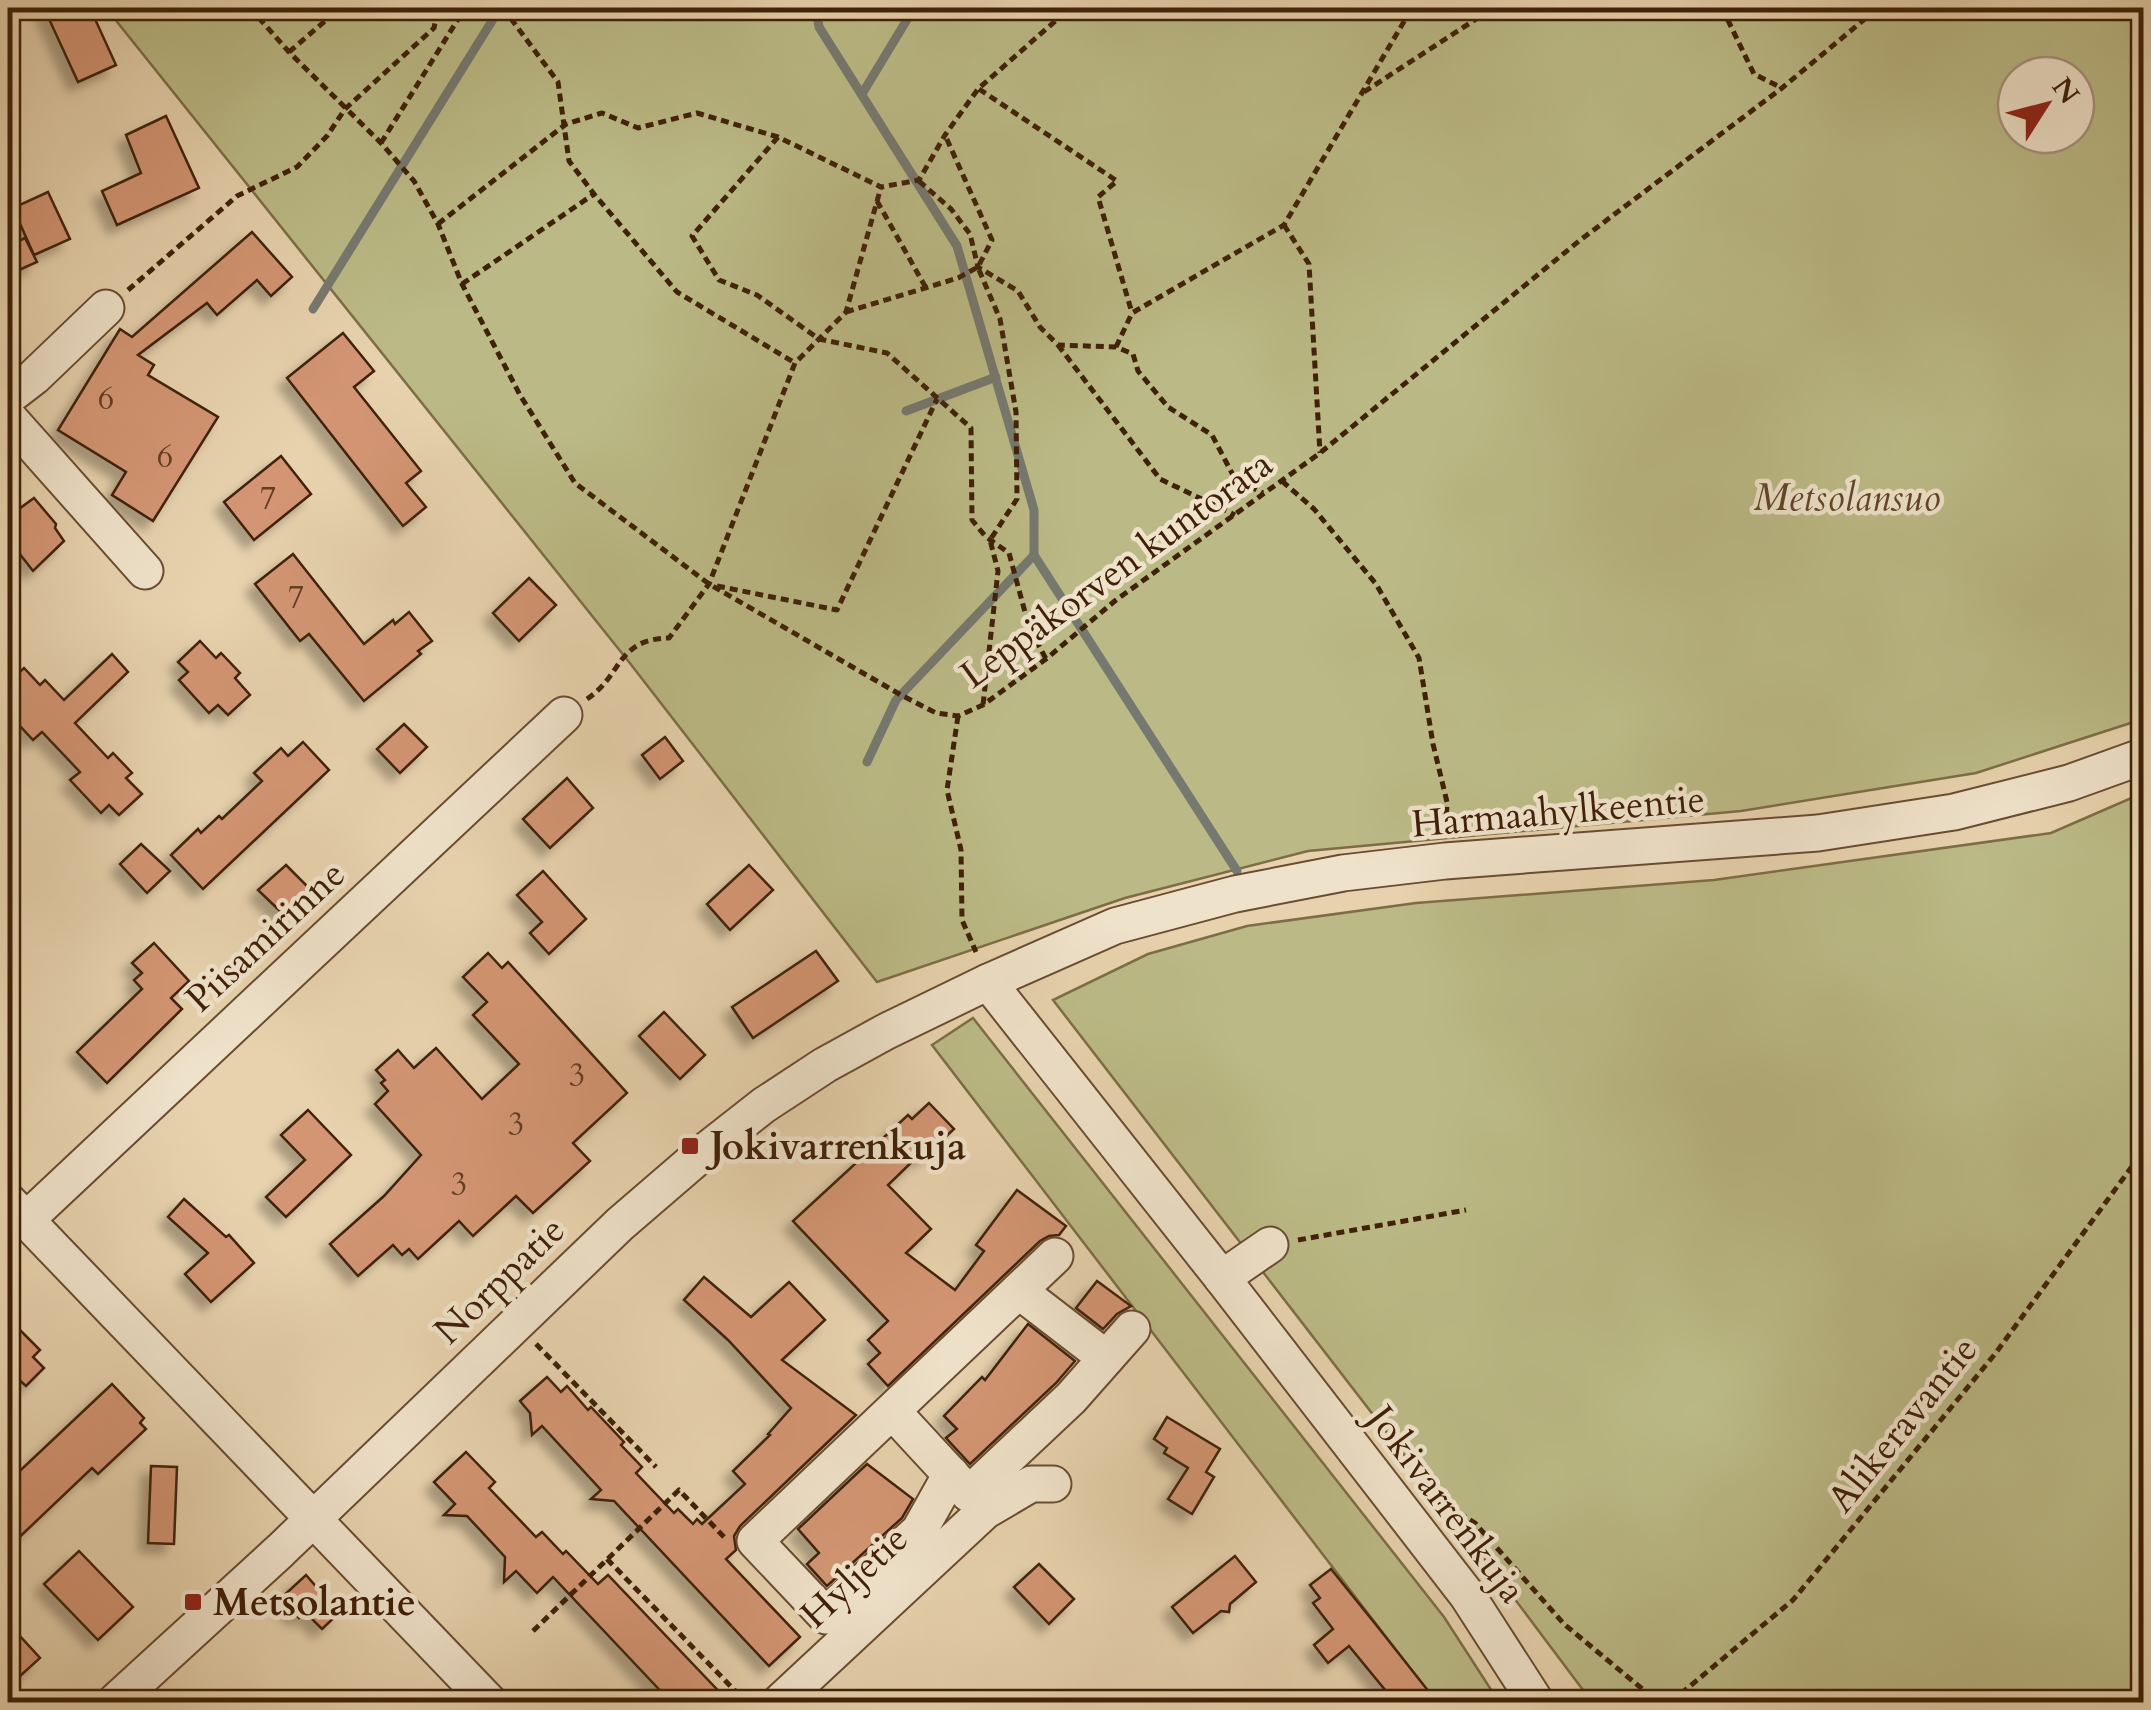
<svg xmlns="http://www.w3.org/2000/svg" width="2151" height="1710" font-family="Cardo,serif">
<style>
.green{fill:#bbba86;stroke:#7d6d47;stroke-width:2.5;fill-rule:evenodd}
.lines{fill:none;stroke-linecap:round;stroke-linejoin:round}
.stream{stroke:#767970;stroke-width:9}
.building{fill:#d39573;stroke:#3f2008;stroke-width:2.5;filter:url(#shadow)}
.minor-casing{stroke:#694c31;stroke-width:39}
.path{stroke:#3f2008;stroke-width:5;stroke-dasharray:8 5;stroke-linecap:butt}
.minor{stroke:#efe2ca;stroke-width:35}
.poi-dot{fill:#8f2418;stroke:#efe2ca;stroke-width:4}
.labels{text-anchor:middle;stroke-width:9;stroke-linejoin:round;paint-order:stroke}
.number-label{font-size:32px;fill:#643d23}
.park-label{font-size:38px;font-style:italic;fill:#5e4628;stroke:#efe2ca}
.street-label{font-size:38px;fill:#3f2008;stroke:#efe2ca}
.poi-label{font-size:38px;font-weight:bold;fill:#3f2008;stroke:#efe2ca;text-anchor:start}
</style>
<defs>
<filter id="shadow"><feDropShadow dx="-9" dy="9" stdDeviation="5" flood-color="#0004"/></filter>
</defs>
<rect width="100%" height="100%" fill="#e7d2ad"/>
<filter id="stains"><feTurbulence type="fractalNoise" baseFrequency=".002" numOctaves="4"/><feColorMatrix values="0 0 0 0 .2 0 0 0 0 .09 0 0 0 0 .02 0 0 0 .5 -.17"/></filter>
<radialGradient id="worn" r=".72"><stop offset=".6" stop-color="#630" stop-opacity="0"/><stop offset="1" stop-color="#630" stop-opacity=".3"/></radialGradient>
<g class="green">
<path d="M106,8h2037v711l-167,54 -235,38 -433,40 -183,47 -248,84 -248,-320zM2076,75v60h-60v-60z"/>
<path d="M2143,793v896l-28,13h-523l-99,-132 -440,-570 95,-46 99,-28 169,-23 298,-23 337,-47z"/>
<path d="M973,1018l471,599 55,85h-63l-504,-657z"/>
</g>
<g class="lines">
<g class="stream">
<path d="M816,8l3,19 138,219 77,264v45l203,316"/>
<path d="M862,94l52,-86"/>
<path d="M313,309l187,-301"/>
<path d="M906,411l90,-34"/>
<path d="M867,762l29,-62 138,-145"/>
</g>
</g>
<g class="building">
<path d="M44,8h46l26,57 -38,17z"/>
<path d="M166,116l33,72 -82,37 -15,-34 39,-18 -15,-38z"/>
<path d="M48,192l22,47 -36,16 -21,-47z"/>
<path d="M252,232l40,45 -21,19 -14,-16 -40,35 -10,-12 -69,52 16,10 -6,10 70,42 -65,104 -41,-26 14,-23 -68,-42 62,-101 12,8z"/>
<path d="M25,238l12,24 -29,13v-29z"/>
<path d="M343,333l31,38 -20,16 67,84 -15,12 20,24 -23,19 -116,-148z"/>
<path d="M281,456l30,38 -57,46 -30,-38z"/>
<path d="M34,498l22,26 -1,4 9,13 -31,30 -21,-27 -4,-14v-13z"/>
<path d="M293,554l71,90 29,-24 2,4 14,-12 23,29 -14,10 3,3 -57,47 -55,-67 -9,7 -45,-57z"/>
<path d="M529,578l27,27 -37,36 -26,-28z"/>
<path d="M200,641l16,17 5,-5 19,20 -5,5 15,17 -22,20 -10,-10 -9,8 -30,-33 9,-8 -10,-10z"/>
<path d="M112,654l16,18 -53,51 33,35 5,-5 19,20 -6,5 16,16 -23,21 -10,-10 -8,8 -31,-33 10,-8 -38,-40 -9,8 -25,-27v-30l16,-15 16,17 5,-5 19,20z"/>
<path d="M404,724l23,23 -27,26 -23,-24z"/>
<path d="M665,737l18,24 -23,18 -18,-24z"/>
<path d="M303,742l26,28 -126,119 -32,-34 27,-26 3,4 18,-17 3,3 40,-38 -8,-8 27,-25 7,8z"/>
<path d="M567,778l26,30 -43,40 -27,-29z"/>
<path d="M141,844l29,27 -23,22 -27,-29z"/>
<path d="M286,865l23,23 -26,26 -25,-24z"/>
<path d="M749,865l24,25 -43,40 -23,-26z"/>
<path d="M543,871l43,48 -37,35 -19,-21 12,-11 -25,-27z"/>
<path d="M154,943l35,38 -18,17 11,11 -75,74 -30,-31 65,-63 -8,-9 8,-7 -10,-10z"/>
<path d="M816,951l22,30 -85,57 -21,-31z"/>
<path d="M488,953l14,15 6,-6 119,131 -54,50 17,18 -57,52 -17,-17 -43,40 -14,-15 -41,38 -9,-10 -7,6 -9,-10 -35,31 -28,-32 54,-48 37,-41 -46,-51 13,-13 -7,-8 4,-3 -9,-10 22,-20 16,18 22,-20 46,51 37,-35 -46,-49 14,-13 -24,-25z"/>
<path d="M664,1012l41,43 -25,24 -41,-43z"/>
<path d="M929,1103l25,26 -30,28 -4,-3 -32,31 43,44 -25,24 49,37 29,-39 -8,-6 41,-55 49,36 -7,9 -10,1 -9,5 -152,145 -20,-22 12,-11 -12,-13 20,-19 -95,-100 115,-106 4,4z"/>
<path d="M308,1110l43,45 -65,62 -20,-20 39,-37 -24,-25z"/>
<path d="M184,1199l42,38 3,-2 25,28 -43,39 -26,-28 23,-21 -40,-36z"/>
<path d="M704,1277l47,40 38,-35 36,38 -43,40 74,55 -116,111 -6,10 2,14 -10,9 74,78 -31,29 -155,-165 -23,-2 10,-9 -59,-64 -10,9 -2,-22 -10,-12 27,-24 14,15 6,-6 21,24 3,-3 33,35 -3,3 21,22 -6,6 38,40 4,-4 15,15 4,-5 5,5 43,-40 -12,-13 37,-36 -2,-1 23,-26 -63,-68 -44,-40z"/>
<path d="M1097,1281l34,25 -14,8 -14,15 -27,-21z"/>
<path d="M8,1318l32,32 -7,7 11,11 -18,18 -11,-10 -7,8z"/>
<path d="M1028,1324l47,37 -19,22 -86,81 -24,-26 11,-9 -13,-13 38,-39 3,3z"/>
<path d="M112,1384l32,34 -4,5 6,6 -48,45 -6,-6 -84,80v-66z"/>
<path d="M1167,1417l53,32 -14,23 8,5 -22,37 -24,-15 20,-31 -24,-15 3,-5 -13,-9z"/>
<path d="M466,1452l29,30 -6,6 47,49 6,-5 21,22 3,-3 32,33 10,-9 121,127h-58l-118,-125 -16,16 -21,-22 -12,11 1,-25 -38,-41 -23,-1 11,-11 -21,-22z"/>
<path d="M867,1464l46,35 -11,19 -75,68 -20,-22 12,-11 -21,-24z"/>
<path d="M151,1466l26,1 -3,77 -26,-1z"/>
<path d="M79,1551l54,56 -35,33 -54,-56z"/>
<path d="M1235,1556l21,26 -26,22 -1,8 -8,-1 -28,22 -21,-26z"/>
<path d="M1039,1564l35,35 -25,25 -35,-37z"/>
<path d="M1331,1569l46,57 60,76h-42l-46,-56 -21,17 -14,-18 19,-16 -20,-26 7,-5 -10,-13z"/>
<path d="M306,1575l33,38 -17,16 -17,-17 -6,6 -19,-19z"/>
<path d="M8,1623l32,35 -32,29z"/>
</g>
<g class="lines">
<g class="minor-casing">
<g id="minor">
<path d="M8,397l26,-20 72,-69"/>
<path d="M8,417l137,154"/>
<path d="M988,982l234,296 245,317 69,107"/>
<path d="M8,1201l481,501"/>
<path d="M26,1220l538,-505"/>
<path d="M1222,1278l48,-33"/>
<path d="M1019,1291l87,67"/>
<path d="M893,1412l74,80"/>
<path d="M951,1474l-32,57 -93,85 -71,-75 300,-285"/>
<path d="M969,1494l102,-96 61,-69"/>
<path d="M115,1702l166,-152 339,-326 79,-68 65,-51 61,-40 62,-34 101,-49 127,-56 120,-32 108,-21 102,-12 373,-28 136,-21 115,-29 75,-27"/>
<path d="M780,1702l205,-191 46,-27h22"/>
</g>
</g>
<g class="path">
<path d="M250,8l39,44 92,91 33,38 24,43 24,60 58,111 55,88 134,101 192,111 35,18 22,3 25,-11 63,-46 70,-59 204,-147 259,-212 203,-153 96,-80"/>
<path d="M503,8l55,74 11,79 25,33 83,98 118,71"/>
<path d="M1722,8l32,66 28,14"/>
<path d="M289,52l51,-44"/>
<path d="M979,89l138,92 -19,16 34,116"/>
<path d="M1364,92l129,-84"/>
<path d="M778,137l-86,99 27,44 38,15 62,44 68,14 84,75 1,92 14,17 23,16 20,74 17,32"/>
<path d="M381,143l84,-135"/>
<path d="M919,181l32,28 19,25 8,33 40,24 22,36 18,18 58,2 17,7 5,17 30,36 44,28 23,44 28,14"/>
<path d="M877,201l49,87"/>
<path d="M438,224l128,-100 36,-11 36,15 59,-15 81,24 103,50 38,-7 26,-45 33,-46 84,-74 2,-7"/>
<path d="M1284,225l25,39 11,189"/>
<path d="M979,270l21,49 16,93 1,87 -27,41 8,31 -15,134"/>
<path d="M462,284l132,-90"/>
<path d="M128,290l109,-94 60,-29 30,-31 18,-27 89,-81 4,-20"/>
<path d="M846,312l112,-34 20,-11 14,-27 -47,-105"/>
<path d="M1058,345l102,134 75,36"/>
<path d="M1116,347l16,-34 152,-88 128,-217"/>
<path d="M1282,481l32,28 62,75 43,74 14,86 14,58 -1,26"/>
<path d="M717,586l120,24 100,-211"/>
<path d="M587,699c36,-24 29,-60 82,-61l40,-54 86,-221 51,-51 35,-125"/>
<path d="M958,716l-11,74 14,60 1,70 14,32"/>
<path d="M8,1160l11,12"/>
<path d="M1298,1240l168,-30"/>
<path d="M536,1344l120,123"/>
<path d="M1437,1503l3,-2 35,22 89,101 94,78"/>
<path d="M607,1559l139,143"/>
<path d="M533,1631l146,-141 46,48"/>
<path d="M1671,1702l122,-102 202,-246 149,-204"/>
</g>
<use href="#minor" class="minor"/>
</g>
<g class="poi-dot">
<rect x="680" y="1136" width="20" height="20" rx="5"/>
<rect x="183" y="1592" width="20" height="20" rx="5"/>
</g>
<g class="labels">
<g class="number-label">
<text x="106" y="409">6</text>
<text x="165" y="467">6</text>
<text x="268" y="509">7</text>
<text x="296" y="608">7</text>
<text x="577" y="1086">3</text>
<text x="516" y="1135">3</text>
<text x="459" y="1195">3</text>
</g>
<g class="park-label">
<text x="1847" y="510">Metsolansuo</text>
</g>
<g class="street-label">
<text transform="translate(1116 569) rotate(-36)" y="13">Leppäkorven kuntorata</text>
<text transform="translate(1558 811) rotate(-5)" y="13">Harmaahylkeentie</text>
<text transform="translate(265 936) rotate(-43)" y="13">Piisamirinne</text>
<text transform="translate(499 1280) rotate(-44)" y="13">Norppatie</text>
<text transform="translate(1902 1424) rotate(-51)" y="13">Alikeravantie</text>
<text transform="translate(1447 1504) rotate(53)" y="13">Jokivarrenkuja</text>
<text transform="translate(854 1576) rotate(-43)" y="13">Hyljetie</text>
</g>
<g class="poi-label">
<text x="710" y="1159">Jokivarrenkuja</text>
<text x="213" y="1615">Metsolantie</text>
</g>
</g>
<rect width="2151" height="1710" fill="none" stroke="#e7d2ad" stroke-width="40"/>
<rect x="10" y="10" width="2131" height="1690" fill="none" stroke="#3f2008" stroke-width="5"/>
<rect x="20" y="20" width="2111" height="1670" fill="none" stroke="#3f2008" stroke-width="2.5"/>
<g transform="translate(2046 105) rotate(54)"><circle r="48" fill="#efe2ca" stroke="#a9947c" stroke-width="2.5"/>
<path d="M0-8L18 38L0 25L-18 38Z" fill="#8f2418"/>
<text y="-15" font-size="28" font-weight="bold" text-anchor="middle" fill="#3f2008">N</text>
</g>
<rect width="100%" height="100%" filter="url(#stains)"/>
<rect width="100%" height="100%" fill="url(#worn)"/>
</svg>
